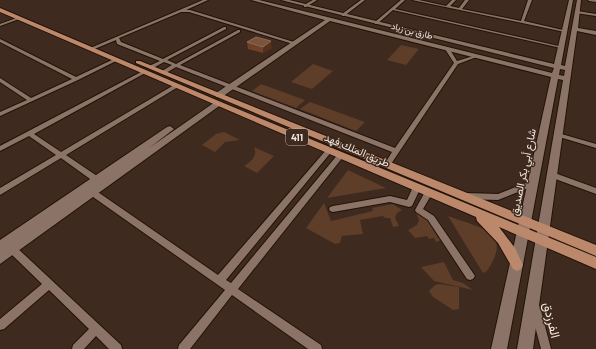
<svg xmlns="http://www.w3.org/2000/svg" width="596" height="349" font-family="Barlow,Vazirmatn,sans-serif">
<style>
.green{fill:#5e3d29}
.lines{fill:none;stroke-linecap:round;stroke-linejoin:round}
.street-casing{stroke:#241208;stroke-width:2}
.secondary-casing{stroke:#241208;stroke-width:2}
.primary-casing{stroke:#241208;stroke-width:2}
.street{fill:#8b7467;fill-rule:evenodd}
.secondary{fill:#8b7467;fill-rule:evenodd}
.primary{fill:#bb886b;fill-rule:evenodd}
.wall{fill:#6e4228}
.shaded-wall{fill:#55311c}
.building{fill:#7c543b;stroke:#8e6a54}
.labels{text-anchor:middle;stroke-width:3;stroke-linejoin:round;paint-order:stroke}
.far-street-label{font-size:9px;fill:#f1e4dc;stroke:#3e2a1f}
.shield{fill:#3e2a1f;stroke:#bbaca3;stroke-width:1}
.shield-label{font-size:10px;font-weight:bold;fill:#f1e4dc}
.street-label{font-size:11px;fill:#f1e4dc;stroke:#3e2a1f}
.near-street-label{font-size:13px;fill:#f1e4dc;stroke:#3e2a1f}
</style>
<rect width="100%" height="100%" fill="#3e2a1f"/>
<g class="green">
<path d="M401,45l18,4 -13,16 -19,-5z"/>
<path d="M313,64l20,7 -21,18 -21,-7z"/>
<path d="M261,84l44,16 -9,8 -44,-17z"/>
<path d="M310,102l55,20 -9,9 -56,-22z"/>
<path d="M224,132l16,8 -15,2 -10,10 -13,-7 14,-11z"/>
<path d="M254,147l20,9 -17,17 -13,-7c7,-4 14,-10 10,-19z"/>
<path d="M348,170l38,18 -59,10z"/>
<path d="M324,203l7,18 42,-10 -1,-3 21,-4 9,6 -5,3 -2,5 4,8 -6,1 -3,-9h-5l-2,-2 -23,4 3,14 -21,2 -2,7 -5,1 -29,-16z"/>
<path d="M416,213h4l6,4 12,21h2l1,2 -5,2 -2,-4 -5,1 -2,-3 -12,2 -7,-8 9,-5 2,-5z"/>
<path d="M448,216c32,12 66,15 39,55l-4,2z"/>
<path d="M444,262l9,18 10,3 10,7 -39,-9 -13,-14z"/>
<path d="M440,284l19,3v22l-6,1 -20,-13 -4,-6 6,-6z"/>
</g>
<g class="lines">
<g class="street-casing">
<g id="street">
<path d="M203,0h5l-22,10h4l107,33 -4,1 -104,-32h-8l-62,26 2,4 42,17 61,-32h2v2l-59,31 9,4 62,-34h2v2l-60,33 215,83 59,-85 -9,-14v-1h4l8,13 20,-6 2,1 -21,8 -69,103h-2l-3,-2 8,-13 -216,-85 -10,6h-4v-2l10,-6 -8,-3 -11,6h-4v-2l11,-5 -43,-17 -1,-4 -24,10 -4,-1z"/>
<path d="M313,0h4l-11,7h-2v-2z"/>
<path d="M361,0h4l-21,16h-2v-2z"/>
<path d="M401,0h4l-10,9 168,38 -2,1 -168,-38 -16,14h-2v-2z"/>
<path d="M412,0h7l27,6 6,-6h4l-6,6 9,2 6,-8h4l-7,9 59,12 7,-21h4l-8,21 43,10 -2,1z"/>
<path d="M588,0h8v2l-7,-1z"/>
<path d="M577,11l19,3v2l-20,-3 -1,-1z"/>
<path d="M19,17l3,1 -22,8v-2z"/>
<path d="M0,39l76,38 38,-18 4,1 -40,20 -78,36v-4l27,-12 -27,-18v-4l31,20 41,-19 -72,-37z"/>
<path d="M143,71l4,1 -113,62 27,18 113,-67h4v2l-112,68 37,25 1,2 -1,2h-6l-36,-26 -61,37v-7l56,-33 -27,-19 -29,15v-5z"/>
<path d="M558,133l38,11v4l-40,-12 -1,-1 1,-1z"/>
<path d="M327,149h2l3,2 -106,129 5,3 108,-130h4l1,2 -1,2 -105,132 83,56 1,4h-14l-76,-54 -42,54h-12l1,-4 46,-55 -139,-98 -1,-2 1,-2h6l126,87z"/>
<path d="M552,172l44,16v6l-46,-17 -2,-2z"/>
<path d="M533,180l3,1 1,2 -1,2 -38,15 -32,-1 -3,-1 -1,-2 1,-2 3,-1 32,1z"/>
<path d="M417,184l3,1 1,2 -9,19 -3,1 -19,-5 -57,10 -3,-1 -1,-2 1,-2 3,-1 57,-10 17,4 7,-15z"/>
<path d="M429,189l3,1 1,2 -10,17 11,7 39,57 2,3 -2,3 -3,1 -3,-1 -39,-59 -12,-8 -1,-2 11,-20z"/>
<path d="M12,245l3,1 106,99 1,4h-13l-13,-13 -12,13h-12l1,-4 16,-16 -40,-39 -45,39 -4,1v-11l42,-35 -33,-32 -1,-3 1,-3z"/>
<path d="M535,302l3,2 2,3 11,42h-10l-11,-42 2,-3z"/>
</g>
</g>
<g class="secondary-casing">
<g id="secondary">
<path d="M251,0h8l293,73 2,-5 -273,-68h8l265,64 15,-64h4l-12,65 4,1 12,-66h4l-3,28 18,3v4l-19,-4 -44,318h-16l46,-269 -5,-1 -51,270h-16l60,-272 -221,-56 -108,76h-6v-4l109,-73zM560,69l5,1 -1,6 -5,-1z"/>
<path d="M215,102h6l1,2 -222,160v-24l167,-113 3,-1 4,3 -25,19z"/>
</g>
</g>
<g class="primary-casing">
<g id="primary">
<path d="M0,8l221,94 375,155v12l-97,-42 16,21 8,17 -2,4 -4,2 -4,-2 -15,-26 -21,-22 -1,-4 -476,-205z"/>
<path d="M136,61h4l456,184v11l-460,-193z"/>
</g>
</g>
<use href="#street" class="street"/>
<use href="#secondary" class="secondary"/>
<use href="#primary" class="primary"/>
</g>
<path class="wall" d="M247,42l25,6 -9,5 -15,-4z"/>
<path class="shaded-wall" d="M271,41l1,7 -9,5v-6z"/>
<path class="building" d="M256,37l15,4 -8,6 -16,-5z"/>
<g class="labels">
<g class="far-street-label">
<text transform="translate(412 31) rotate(14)" y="3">طارق بن زياد</text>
</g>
<rect class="shield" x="286" y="129" width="22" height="16" rx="3"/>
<g class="shield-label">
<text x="297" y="141">411</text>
</g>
<g class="street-label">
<text transform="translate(357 150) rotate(23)" y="4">طريق الملك فهد</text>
<text transform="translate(523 172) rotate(-78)" y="4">شارع أبي بكر الصديق</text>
</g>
<g class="near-street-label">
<text transform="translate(552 320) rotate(76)" y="5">الفرزدق</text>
</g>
</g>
</svg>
